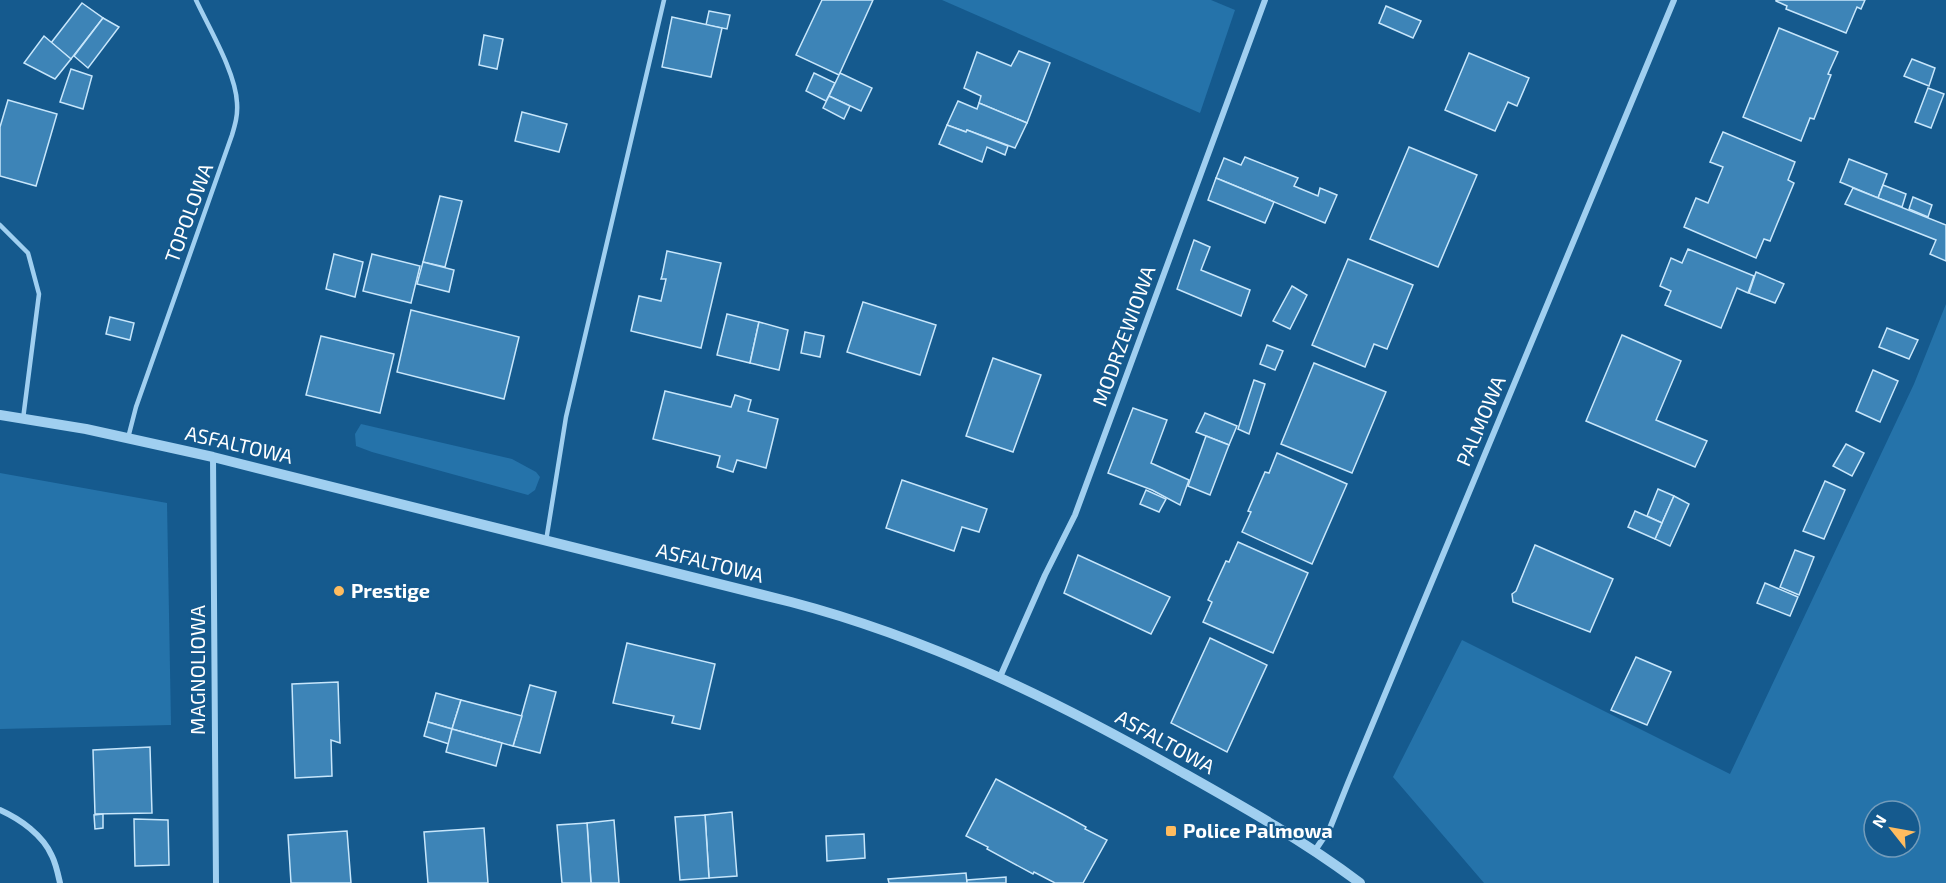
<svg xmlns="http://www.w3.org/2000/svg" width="1946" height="883" font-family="'Exo 2',sans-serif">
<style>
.green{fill:#2573aa;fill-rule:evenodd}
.building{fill:#3d84b7;stroke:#c7e6fb;stroke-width:1.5}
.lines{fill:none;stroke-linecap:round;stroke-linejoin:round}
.service{stroke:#a0cff0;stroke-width:4.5}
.minor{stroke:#a0cff0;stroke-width:6}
.tertiary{stroke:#a0cff0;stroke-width:10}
.poi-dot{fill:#ffbc5f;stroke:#155a8e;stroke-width:2}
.labels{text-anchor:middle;stroke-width:4.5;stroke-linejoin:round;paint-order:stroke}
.street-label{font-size:20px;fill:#fff;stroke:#155a8e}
.poi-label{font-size:20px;font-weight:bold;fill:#fff;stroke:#155a8e;text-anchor:start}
</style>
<rect width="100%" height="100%" fill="#155a8e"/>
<g class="green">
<path d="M942,0h269l24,10 -35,103z"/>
<path d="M1946,304v579h-462l-91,-106 69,-137 268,134 184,-390zM1874,811h36v36h-36z"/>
<path d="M361,424l151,35 24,13 4,5 -5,13 -7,5 -156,-43 -16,-6 -1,-12z"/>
<path d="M0,473l167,30 4,222 -171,4z"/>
</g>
<g class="building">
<path d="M822,0h51l-34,75 -43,-20z"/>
<path d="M1776,0h89l-4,9 -4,-2 -11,26 -60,-24 1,-3 -11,-5z"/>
<path d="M82,3l21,15 -32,41 -20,-16z"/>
<path d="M1386,6l35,15 -8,17 -34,-15z"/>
<path d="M709,11l21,4 -3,14 -21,-4z"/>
<path d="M672,17l50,11 -11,49 -49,-10z"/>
<path d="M103,18l16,9 -31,41 -14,-12z"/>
<path d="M1779,28l59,24 -10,22 3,1 -17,44 -4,-1 -9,23 -58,-24z"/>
<path d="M484,35l19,4 -6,30 -18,-4z"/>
<path d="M44,36l27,23 -16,20 -31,-16z"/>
<path d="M1019,51l31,12 -23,60 -48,-20 2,-7 -17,-8 13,-36 34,14z"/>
<path d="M1469,53l60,25 -12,28 -9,-4 -13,29 -50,-21z"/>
<path d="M1912,59l23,9 -6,18 -25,-10z"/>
<path d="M71,69l21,7 -9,33 -23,-7z"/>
<path d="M814,73l21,10 -9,18 -20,-10z"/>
<path d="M840,73l32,15 -11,23 -32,-15z"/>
<path d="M1928,88l16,6 -13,34 -16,-6z"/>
<path d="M829,96l21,10 -6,13 -21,-11z"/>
<path d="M8,100l49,14 -21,72 -36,-10v-49z"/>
<path d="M958,101l19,8 2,-6 48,20 -12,25 -48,-18 -1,2 -19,-7z"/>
<path d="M522,112l45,12 -8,28 -44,-11z"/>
<path d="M947,125l19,7 1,-2 41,16 -3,9 -18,-8 -5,15 -43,-18z"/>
<path d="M1723,132l72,30 -7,18 6,3 -24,58 -6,-2 -8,19 -72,-31 12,-29 12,5 15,-36 -13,-5z"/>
<path d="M1409,147l68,28 -39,92 -68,-28z"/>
<path d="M1245,157l53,21 -4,8 24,10 2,-8 17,7 -12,28 -109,-45 8,-20 17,7z"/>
<path d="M1849,159l38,15 -9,24 -38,-16z"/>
<path d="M1216,178l58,24 -9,21 -57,-23z"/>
<path d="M1883,185l23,9 -4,13 -24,-9z"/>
<path d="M1853,188l93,37v36l-16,-7 6,-14 -91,-36z"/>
<path d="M440,196l22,5 -17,66 -22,-5z"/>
<path d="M1913,197l19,8 -4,12 -19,-8z"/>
<path d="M1194,240l16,7 -9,23 49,20 -9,26 -64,-27z"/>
<path d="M1688,249l66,27 -6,17 -11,-5 -16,40 -56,-23 6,-14 -11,-5 11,-28 11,5z"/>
<path d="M667,251l54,12 -20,85 -70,-17 8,-35 22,5 5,-22h-5l1,-3z"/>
<path d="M334,254l29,8 -8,35 -29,-8z"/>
<path d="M372,254l48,12 -9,37 -48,-12z"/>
<path d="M1348,259l65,26 -26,64 -13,-5 -9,23 -53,-22z"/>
<path d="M423,262l31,8 -5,22 -32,-8z"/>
<path d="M1756,272l28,12 -9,19 -26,-10z"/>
<path d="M1292,286l15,9 -17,34 -17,-8z"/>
<path d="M863,302l73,23 -16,50 -73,-23z"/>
<path d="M411,310l108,27 -15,62 -107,-27z"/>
<path d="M727,314l32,8 -9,41 -33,-8z"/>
<path d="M110,317l24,6 -4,17 -24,-6z"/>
<path d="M759,322l29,8 -9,40 -29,-7z"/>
<path d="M1887,328l31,12 -9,19 -30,-12z"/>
<path d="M805,332l19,4 -4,21 -19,-4z"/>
<path d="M1622,335l59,26 -25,59 51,21 -12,26 -109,-46z"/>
<path d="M321,336l73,18 -14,59 -74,-18z"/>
<path d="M1267,345l16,6 -8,19 -15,-6z"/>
<path d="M993,358l48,17 -28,77 -47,-16z"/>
<path d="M1314,363l72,29 -34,81 -71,-29z"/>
<path d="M1873,370l25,11 -18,41 -24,-11z"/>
<path d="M1254,380l11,4 -16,50 -11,-5z"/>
<path d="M665,391l66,16 4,-12 16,5 -3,11 30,8 -12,49 -29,-8 -4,12 -16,-5 3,-11 -67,-17z"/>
<path d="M1133,408l34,12 -16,43 38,17 -9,25 -28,-15 -44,-17z"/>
<path d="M1205,413l32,13 -8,19 -33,-13z"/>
<path d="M1206,436l23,9 -19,50 -22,-9z"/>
<path d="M1846,444l18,9 -12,23 -19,-10z"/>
<path d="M1277,453l70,31 -35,80 -70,-32 9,-20 -3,-1 17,-39 4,1z"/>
<path d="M902,480l85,29 -8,23 -17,-5 -8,24 -68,-23z"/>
<path d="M1825,481l20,9 -21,49 -21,-8z"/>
<path d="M1658,489l16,7 -12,27 -15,-7z"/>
<path d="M1146,490l20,9 -7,13 -19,-8z"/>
<path d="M1674,496l15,8 -19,42 -15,-7z"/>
<path d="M1635,511l27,12 -7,16 -27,-12z"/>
<path d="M1238,542l70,31 -35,80 -70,-31 9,-20 -4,-2 18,-39 3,1z"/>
<path d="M1535,545l78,34 -23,53 -77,-30 -1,-8 4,-3z"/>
<path d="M1795,550l19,7 -15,38 -19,-8z"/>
<path d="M1078,555l92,42 -19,37 -87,-41z"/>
<path d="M1765,583l33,14 -8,19 -33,-13z"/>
<path d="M1210,638l57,27 -40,87 -56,-29z"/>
<path d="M627,643l88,21 -15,65 -28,-6 2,-7 -61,-13z"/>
<path d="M1636,657l35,15 -24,53 -36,-15z"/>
<path d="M338,682l2,61 -9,-3 1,36 -37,2 -3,-94z"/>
<path d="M530,685l26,7 -16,61 -27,-7z"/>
<path d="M436,693l25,7 -9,29 -24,-7z"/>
<path d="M461,700l61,16 -9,30 -61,-17z"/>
<path d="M428,722l24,7 -3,15 -25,-8z"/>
<path d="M452,729l50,14 -6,23 -50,-14z"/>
<path d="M150,747l2,66 -57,1 -2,-64z"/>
<path d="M996,779l70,37 20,11 -1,2 22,11 -24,43h-28l-21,-11 -1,2 -46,-25 1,-2 -22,-11z"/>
<path d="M732,812l5,64 -28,2 -4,-63z"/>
<path d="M103,814v14l-8,1 -1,-14z"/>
<path d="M705,815l4,63 -29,2 -5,-63z"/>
<path d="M134,819l34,1 1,45 -34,1z"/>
<path d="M614,820l5,63h-28l-4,-60z"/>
<path d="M587,823l4,60h-29l-5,-58z"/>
<path d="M484,828l4,55h-60l-4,-51z"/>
<path d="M347,831l4,52h-60l-3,-48z"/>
<path d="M864,834l1,24 -38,3 -1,-25z"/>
<path d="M966,873l1,10h-78l-1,-4z"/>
<path d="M1006,877v6h-39v-3z"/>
</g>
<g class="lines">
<g class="service">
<path d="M0,225l28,28 11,41 -16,125"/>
<path d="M128,438l8,-31 96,-272c3,-10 6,-20 5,-32 -1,-30 -28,-75 -41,-103"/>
<path d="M546,541l20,-124 98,-417"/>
</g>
<g class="minor">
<path d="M213,457l3,426"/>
<path d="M1000,677l45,-102 30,-60 190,-515"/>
<path d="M0,810c20,9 43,25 52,46 4,8 6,18 8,27"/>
<path d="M1314,852l16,-24 18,-45 326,-783"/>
</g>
<path class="tertiary" d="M0,415l86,14 127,28 578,145c137,36 264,98 387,168 62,35 125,70 182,113"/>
</g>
<g class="poi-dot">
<circle cx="339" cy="591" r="6"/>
<rect x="1165" y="825" width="12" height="12" rx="3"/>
</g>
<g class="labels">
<g class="street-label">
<text transform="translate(189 213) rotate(-70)" y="7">TOPOLOWA</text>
<text transform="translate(1124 336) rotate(-70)" y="7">MODRZEWIOWA</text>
<text transform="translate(1481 421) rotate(-67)" y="7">PALMOWA</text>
<text transform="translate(239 445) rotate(13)" y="7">ASFALTOWA</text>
<text transform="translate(710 563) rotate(14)" y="7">ASFALTOWA</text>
<text transform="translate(198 670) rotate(-90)" y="7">MAGNOLIOWA</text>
<text transform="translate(1165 742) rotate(29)" y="7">ASFALTOWA</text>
</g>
<g class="poi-label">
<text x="351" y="598">Prestige</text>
<text x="1183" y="838">Police Palmowa</text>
</g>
</g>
<g transform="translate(1892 829) rotate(301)"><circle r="28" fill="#155a8e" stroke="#739cbb" stroke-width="1.5"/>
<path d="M0-4.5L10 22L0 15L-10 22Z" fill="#ffbc5f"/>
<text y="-9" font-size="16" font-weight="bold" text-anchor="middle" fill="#ffffff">N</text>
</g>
</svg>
